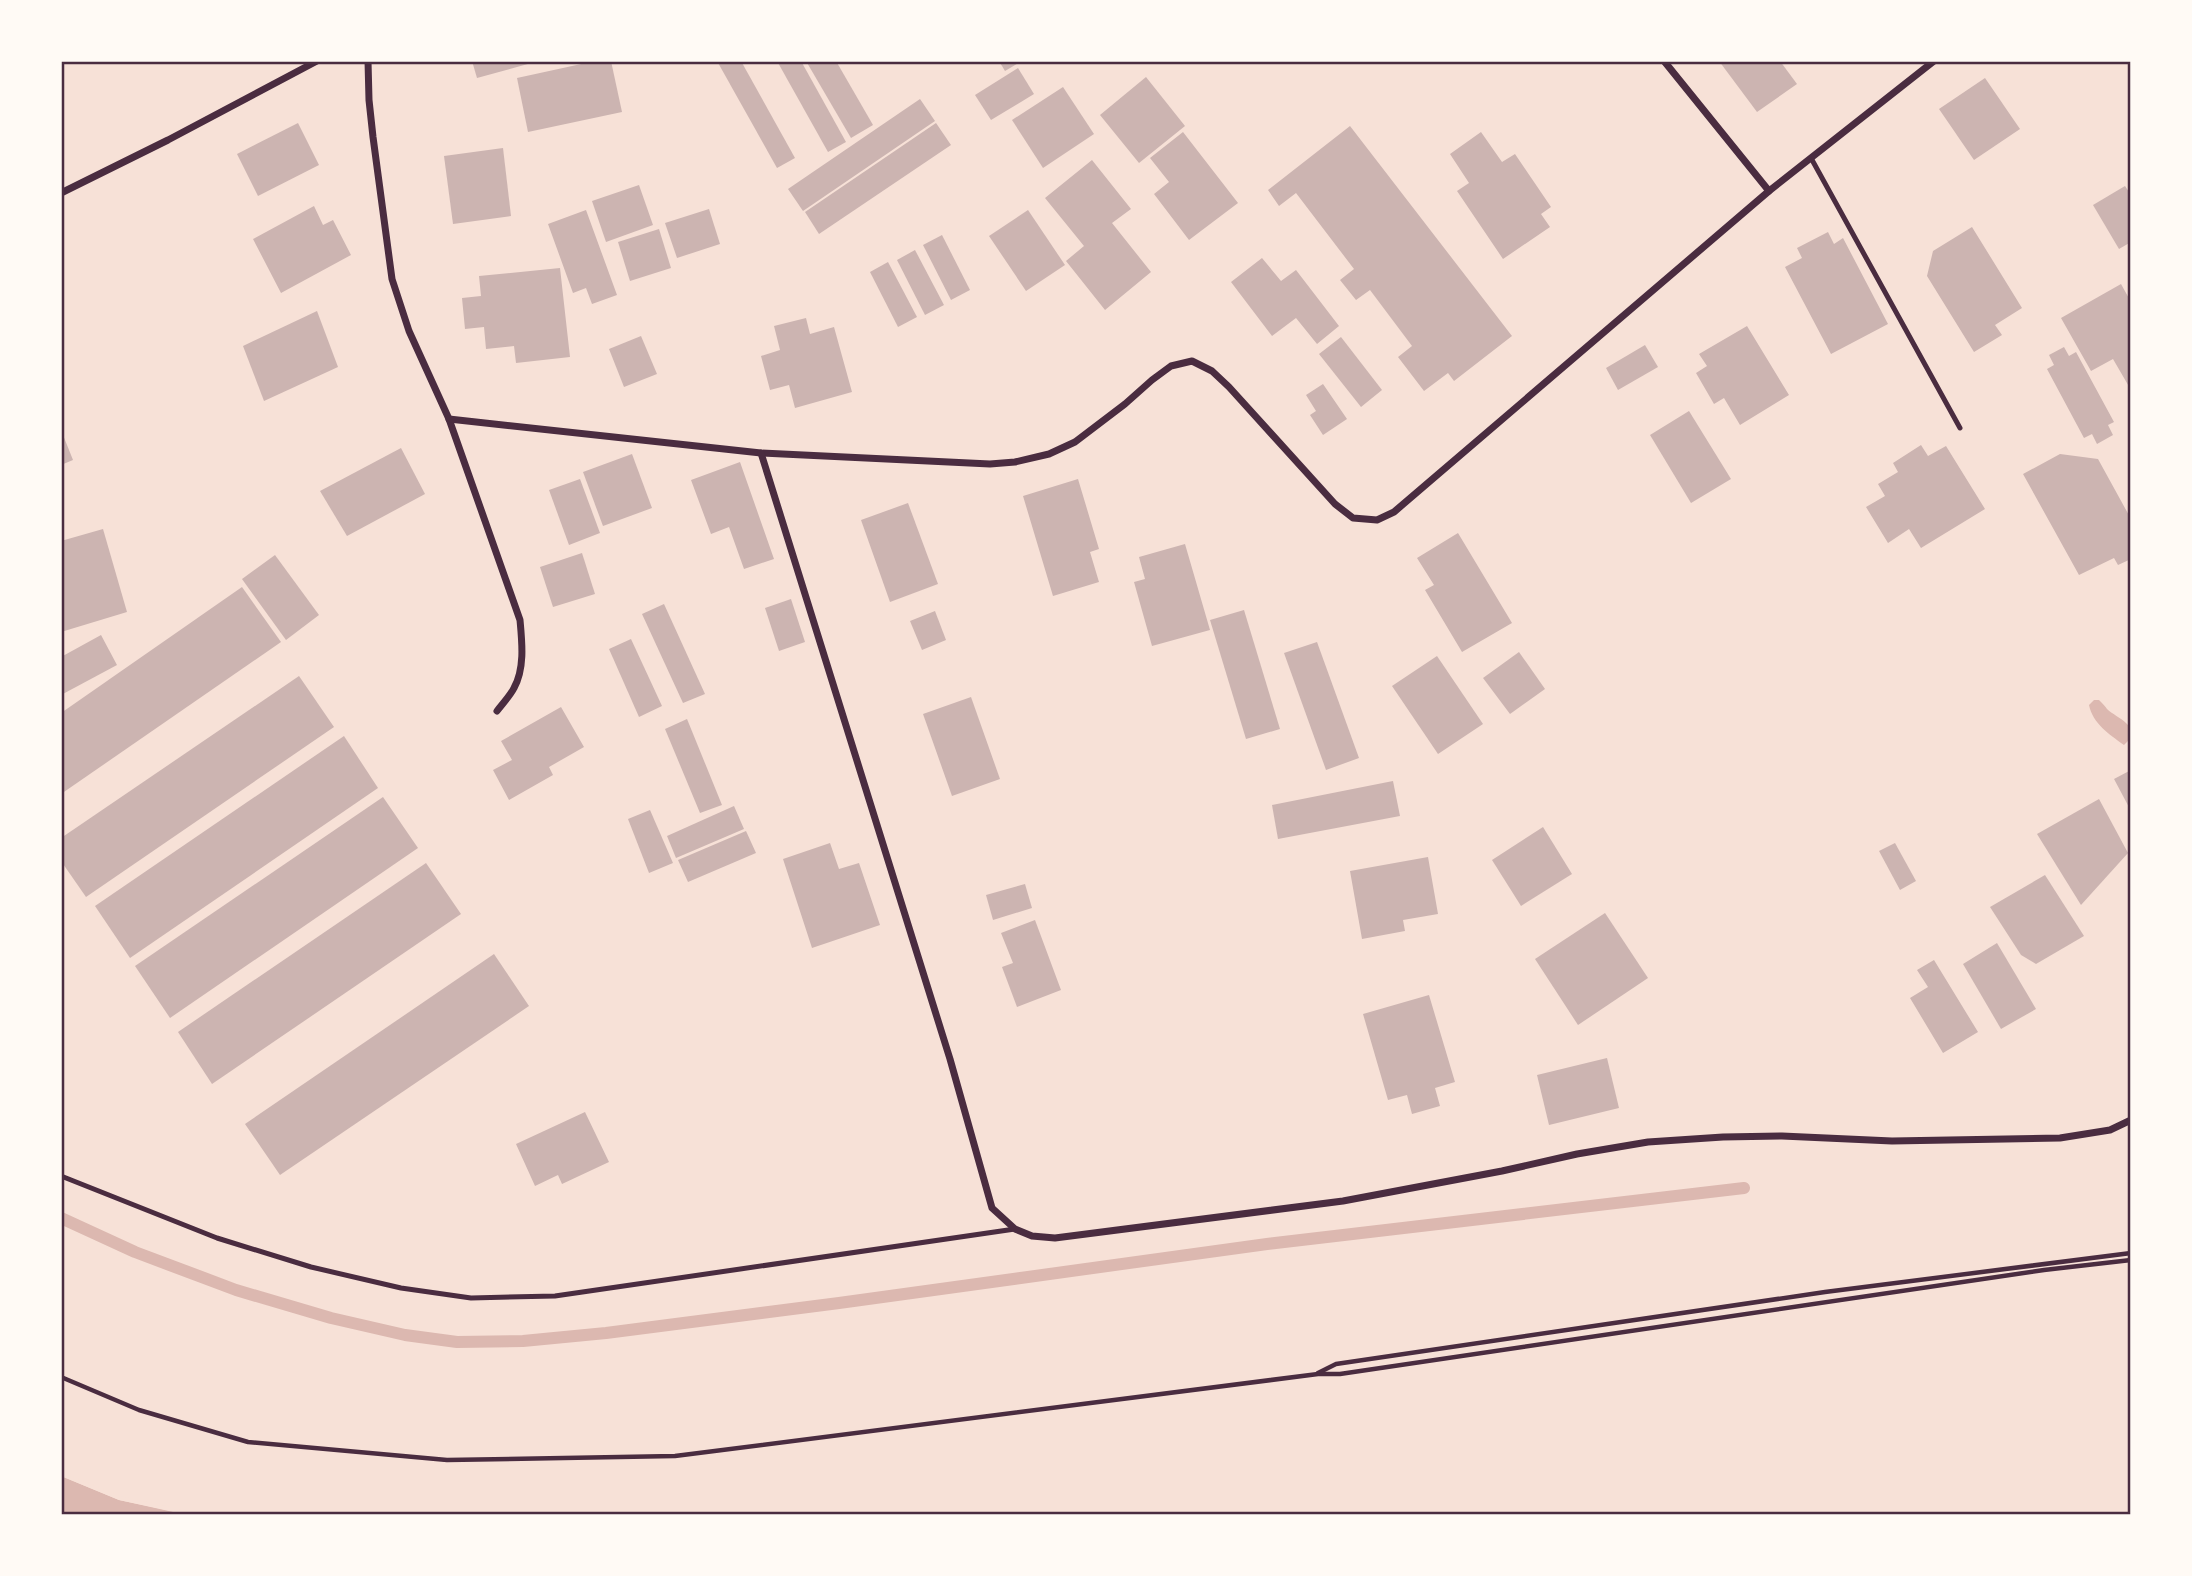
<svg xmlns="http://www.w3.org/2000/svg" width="2192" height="1576" font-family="Cabin,sans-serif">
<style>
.water{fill:#dcb8b0}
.pier{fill:#f7e1d7}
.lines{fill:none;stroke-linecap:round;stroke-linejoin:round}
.stream{stroke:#dcb8b0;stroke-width:12}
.building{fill:#ccb4b1}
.path{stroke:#4a2c40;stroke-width:4.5}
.service{stroke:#4a2c40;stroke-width:5}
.minor{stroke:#4a2c40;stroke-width:7}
.neatline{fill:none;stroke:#4a2c40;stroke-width:2.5}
</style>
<rect width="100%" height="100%" fill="#f7e1d7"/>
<g class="water">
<path d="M2094,700h5c3,3 6,6 8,9 9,9 38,18 17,36 -15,-11 -31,-21 -35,-40z"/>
<path d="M61,1476l58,24 68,15h-126z"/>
</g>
<path class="pier" d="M61,1472l60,24 67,15 2,4 -71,-15 -58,-24z"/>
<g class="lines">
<path class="stream" d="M61,1218l74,34 101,38 95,28 74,17 52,7 66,-1 83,-8 233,-30 428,-59 477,-56"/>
</g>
<g class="building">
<path d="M472,61h63v1l-58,16z"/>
<path d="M595,61h16l11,51 -94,20 -11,-54z"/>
<path d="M717,61h24l54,97 -18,10z"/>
<path d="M777,61h24l45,81 -18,10z"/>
<path d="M806,61h30l37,64 -22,13z"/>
<path d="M999,61h23l-17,10z"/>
<path d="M1719,61h61l17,23 -40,28z"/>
<path d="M1018,68l16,26 -43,26 -16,-25z"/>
<path d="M1146,77l39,49 -46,37 -39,-48z"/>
<path d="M1985,78l35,51 -46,31 -35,-51z"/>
<path d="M1063,87l31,47 -51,34 -31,-48z"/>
<path d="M920,99l15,22 -132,90 -15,-22z"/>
<path d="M298,123l21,42 -61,31 -21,-42z"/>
<path d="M936,123l15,22 -132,89 -14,-22z"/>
<path d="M1350,126l162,210 -58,45 -6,-8 -24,18 -26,-34 14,-11 -42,-56 -14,10 -16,-20 14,-11 -58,-76 -17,13 -11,-16z"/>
<path d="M1183,132l55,71 -49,37 -35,-46 15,-12 -19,-24z"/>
<path d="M1481,132l21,30 13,-8 36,53 -10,7 9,13 -47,32 -46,-68 12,-8 -19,-29z"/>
<path d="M503,148l8,68 -58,8 -9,-68z"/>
<path d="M1092,160l39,49 -19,14 39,49 -46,38 -39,-49 18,-15 -39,-48z"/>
<path d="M639,185l14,40 -47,17 -14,-41z"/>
<path d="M2125,186l6,9v47l-12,7 -26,-44z"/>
<path d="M314,206l9,19 10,-5 18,35 -70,38 -28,-54z"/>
<path d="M709,209l11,35 -43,14 -12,-35z"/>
<path d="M586,210l31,85 -25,9 -6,-16 -13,5 -25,-69z"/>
<path d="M1028,210l37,55 -39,26 -37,-55z"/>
<path d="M1972,227l50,81 -27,17 7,10 -28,17 -47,-76 6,-25z"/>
<path d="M659,229l12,39 -41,13 -12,-39z"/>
<path d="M1828,232l6,12 9,-6 45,86 -57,30 -46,-87 17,-9 -5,-10z"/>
<path d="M942,235l28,55 -19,10 -28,-55z"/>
<path d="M915,250l29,55 -19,10 -28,-55z"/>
<path d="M1262,258l19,23 15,-11 43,56 -22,18 -21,-26 -24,18 -41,-54z"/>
<path d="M888,262l29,55 -19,10 -28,-55z"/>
<path d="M560,268l10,89 -54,6 -2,-17 -28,3 -2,-22 -19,2 -3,-31 19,-2 -2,-20z"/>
<path d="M2121,284l10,18v88l-18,-31 -22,12 -30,-53z"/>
<path d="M317,311l21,56 -74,34 -21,-55z"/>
<path d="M806,318l4,16 24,-7 18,65 -57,16 -6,-23 -19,5 -9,-34 19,-6 -6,-24z"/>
<path d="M1747,326l42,69 -49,30 -16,-27 -10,6 -18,-31 11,-7 -8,-12z"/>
<path d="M641,336l16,38 -33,13 -15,-38z"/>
<path d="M1341,337l41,53 -21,17 -42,-53z"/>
<path d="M1645,345l13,22 -40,23 -12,-22z"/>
<path d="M2064,347l5,9 7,-4 38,70 -6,3 5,10 -16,9 -5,-10 -8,4 -37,-69 7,-4 -5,-10z"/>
<path d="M1323,384l24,35 -24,16 -13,-20 6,-4 -10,-16z"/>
<path d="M1689,411l42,68 -40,24 -41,-68z"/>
<path d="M61,430l12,30 -12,5z"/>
<path d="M1921,445l7,11 18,-10 39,63 -64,39 -12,-19 -21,14 -22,-36 19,-11 -7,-12 20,-12 -5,-9z"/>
<path d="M401,448l24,46 -78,42 -27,-45z"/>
<path d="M632,454l20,54 -49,18 -20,-54z"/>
<path d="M2060,454l38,5 33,60v40l-13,6 -4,-7 -35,17 -56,-101z"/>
<path d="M740,462l34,97 -30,10 -15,-42 -18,7 -20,-54z"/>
<path d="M580,479l20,54 -31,12 -20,-55z"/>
<path d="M1078,479l21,70 -9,3 9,30 -46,14 -30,-100z"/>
<path d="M908,503l30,81 -48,18 -29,-82z"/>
<path d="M103,529l24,83 -66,20v-91z"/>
<path d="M1458,533l54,90 -50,29 -37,-62 9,-5 -17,-27z"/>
<path d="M1185,544l25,86 -58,16 -18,-64 11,-3 -6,-22z"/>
<path d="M582,553l13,41 -42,13 -13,-40z"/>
<path d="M275,555l44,60 -33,25 -44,-61z"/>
<path d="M242,587l39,55 -220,152v-81z"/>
<path d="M791,599l14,43 -26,9 -14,-43z"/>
<path d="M664,604l41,90 -22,9 -41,-89z"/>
<path d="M1244,610l36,119 -34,10 -36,-119z"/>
<path d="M935,611l11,29 -24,10 -12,-29z"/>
<path d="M101,635l16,30 -56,30v-38z"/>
<path d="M631,639l31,67 -23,11 -30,-68z"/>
<path d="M1317,642l42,116 -33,12 -42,-117z"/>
<path d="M1519,652l26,37 -35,25 -27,-36z"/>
<path d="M1437,656l46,68 -45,30 -46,-68z"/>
<path d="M299,676l35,51 -248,170 -25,-36v-23z"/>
<path d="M971,697l29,82 -48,17 -29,-82z"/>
<path d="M561,707l23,40 -35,20 4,8 -44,25 -16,-30 19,-10 -11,-19z"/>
<path d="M687,719l35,86 -22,8 -35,-84z"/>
<path d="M344,736l34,52 -248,170 -35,-52z"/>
<path d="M2131,770v41l-17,-32z"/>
<path d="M1393,781l7,35 -122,23 -6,-34z"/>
<path d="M383,797l35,51 -248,170 -35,-52z"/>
<path d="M2099,799l29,54 -47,52 -44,-71z"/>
<path d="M734,806l10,23 -68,29 -9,-22z"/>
<path d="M650,810l23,53 -24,10 -21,-54z"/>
<path d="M1543,827l29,47 -51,32 -29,-46z"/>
<path d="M746,831l10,22 -68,29 -10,-22z"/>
<path d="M830,843l9,26 20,-6 21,62 -68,23 -29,-89z"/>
<path d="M1895,843l21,38 -16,9 -21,-39z"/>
<path d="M1428,857l10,57 -35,6 2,11 -43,8 -12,-68z"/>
<path d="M426,863l35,51 -249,170 -34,-52z"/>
<path d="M2045,875l39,61 -48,28 -15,-9 -31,-48z"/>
<path d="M1025,884l7,24 -39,12 -7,-25z"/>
<path d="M1605,913l43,65 -70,47 -43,-66z"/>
<path d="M1035,920l26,70 -44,17 -15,-40 11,-4 -12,-30z"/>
<path d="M1997,943l39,66 -35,20 -38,-65z"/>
<path d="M494,954l35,52 -249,169 -35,-51z"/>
<path d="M1934,960l44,72 -35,21 -33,-55 18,-11 -11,-17z"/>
<path d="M1429,995l26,87 -20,6 5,18 -28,8 -5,-19 -19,5 -25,-86z"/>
<path d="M1607,1058l12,50 -70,17 -12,-50z"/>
<path d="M585,1112l24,50 -47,22 -4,-9 -23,11 -19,-42z"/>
</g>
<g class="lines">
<g class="path">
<path d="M1318,1373l18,-9 489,-72 306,-39"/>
<path d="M61,1377l78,33 109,32 199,18 228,-4 643,-82h22l704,-104 87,-10"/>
</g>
<g class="service">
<path d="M1811,158l149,270"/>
<path d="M61,1176l156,62 94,29 90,21 70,10 84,-2 460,-67"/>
</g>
<g class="minor">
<path d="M368,61l1,39 4,37 19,142 17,52 40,88 71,201c2,22 5,48 -6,68 -4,8 -11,15 -17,23"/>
<path d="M1664,61l105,130"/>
<path d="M61,193l107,-53 149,-79"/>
<path d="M449,419l312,34 229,11 25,-2 34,-8 26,-12 50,-38 27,-24 19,-14 21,-5 20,10 17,16 106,117 18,14 24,2 17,-8 375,-321 165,-130"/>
<path d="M761,453l189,606 42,149 23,21 17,7 23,2 288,-37 159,-30 75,-17 71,-12 75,-5 59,-1 110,5 168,-3 50,-8 21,-10"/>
</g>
</g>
<rect width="2192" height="1576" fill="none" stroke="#fffaf5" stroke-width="126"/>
<rect x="63" y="63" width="2066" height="1450" class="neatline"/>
</svg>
